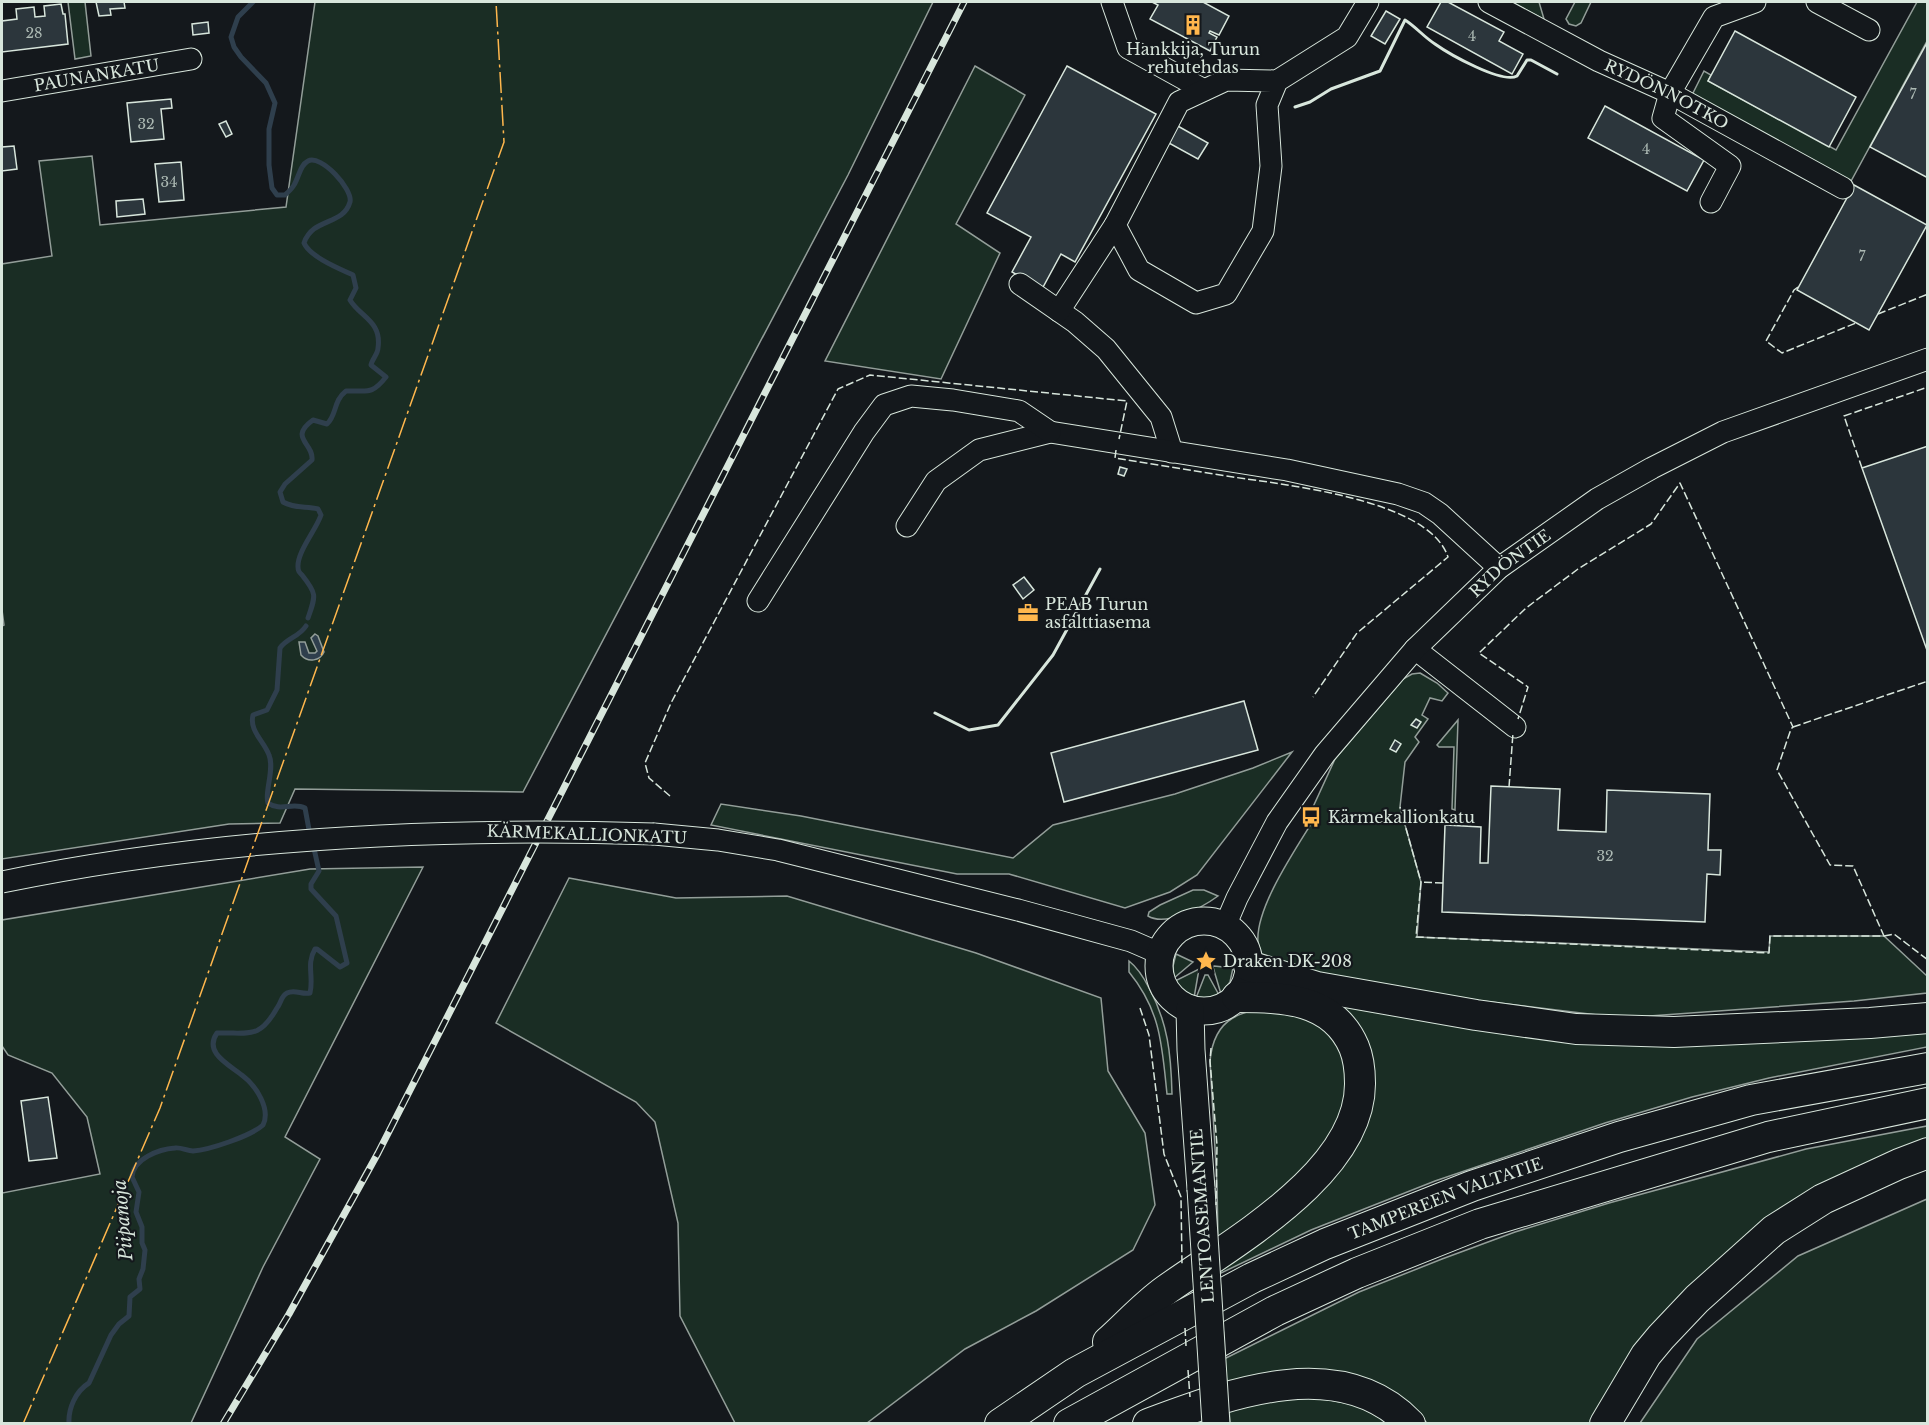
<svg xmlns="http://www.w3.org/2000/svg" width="1929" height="1425" font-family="'Libre Baskerville',serif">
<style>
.green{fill:#1a2d24;stroke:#939e99;stroke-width:1.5}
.water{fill:#2f3f4d;stroke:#939e99;stroke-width:1.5}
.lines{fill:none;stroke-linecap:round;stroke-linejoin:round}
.stream{stroke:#2f3f4d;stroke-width:5}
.building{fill:#2c363c;stroke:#d8e6dc;stroke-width:1.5}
.minor-casing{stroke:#d8e6dc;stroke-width:23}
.major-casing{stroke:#d8e6dc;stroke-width:29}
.highway-casing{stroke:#d8e6dc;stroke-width:32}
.minor{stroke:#14181c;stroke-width:21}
.major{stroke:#14181c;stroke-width:27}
.highway{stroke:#14181c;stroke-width:30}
.rail-casing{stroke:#d8e6dc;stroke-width:7}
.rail{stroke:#14181c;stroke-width:4.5;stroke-dasharray:14;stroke-linecap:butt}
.minor-bridge-casing{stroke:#d8e6dc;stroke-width:23;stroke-linecap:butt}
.major-bridge-casing{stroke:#d8e6dc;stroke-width:29;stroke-linecap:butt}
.minor-bridge{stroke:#14181c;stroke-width:21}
.major-bridge{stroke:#14181c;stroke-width:27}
.fence{stroke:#d8e6dc;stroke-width:1.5;stroke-dasharray:8 3;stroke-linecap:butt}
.wall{stroke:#d8e6dc;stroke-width:3}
.power{stroke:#ffb74d;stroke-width:1.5;stroke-dasharray:21 4.5 3 4.5;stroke-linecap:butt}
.labels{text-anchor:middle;stroke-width:4.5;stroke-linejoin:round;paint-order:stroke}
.number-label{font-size:14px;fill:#adbab4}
.poi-label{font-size:16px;fill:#d8e6dc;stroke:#14181c;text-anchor:start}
.street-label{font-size:16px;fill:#d8e6dc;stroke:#14181c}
.water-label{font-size:18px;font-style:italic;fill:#d8e6dc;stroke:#14181c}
</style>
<rect width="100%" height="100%" fill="#14181c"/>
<g class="green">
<path d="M68,2h17l6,54 -16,3z"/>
<path d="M315,2h618l-85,173 -325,617 -228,-3 -15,34 -51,1 -227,35v-233l2,-1 -2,-15v-346l50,-8 -13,-95 53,-5 8,69 186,-18z"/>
<path d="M1512,2h27l5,17h-1z"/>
<path d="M1575,2h16l-10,21 -5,3 -7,-2 -3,-5z"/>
<path d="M1917,2h10v39l-77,142 -155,-83 -2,-7 11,-22 7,4 -3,6 128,69z"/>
<path d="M975,66l50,29 -69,129 44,29 -59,126 -116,-18z"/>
<path d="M1420,673l17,10 11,10 -6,8 -12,-3 -8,17 6,4 -13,18 4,5 -14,20 -5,45 21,75 -4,55 352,15 1,-16h114l43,40v17l-73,8 -232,17 -147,-18 -148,-22 -65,-22c-1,-4 -3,-9 -4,-14 -3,-36 42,-99 61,-131l-6,-4 22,-48 68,-80 9,-5z"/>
<path d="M1458,720l-3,89v1l-3,-1 2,-62h-15l-2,-2z"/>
<path d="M1292,752l-95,123 -27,17 -45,16 -116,-34h-52l-246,-49 10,-21 80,12 212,42 40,-33 122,-31 78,-26z"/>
<path d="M423,867l-138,270 35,22 -57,108 -72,156h-189v-230l98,-19 -13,-57 -35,-44 -44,-18 -6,-9v-126l308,-51z"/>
<path d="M569,878l107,20 111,-2 189,57 125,45 7,73 37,62 10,72 -22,45 -97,61 -71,38 -98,74h-132l-55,-107 -2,-93 -23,-101 -19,-20 -140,-79z"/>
<path d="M1193,890h11l14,6c-15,11 -52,31 -70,20l1,-4 11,-7z"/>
<path d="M1176,954l17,8 -19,16 -1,-12z"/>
<path d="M1129,961c9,7 15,17 20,27 19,35 22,66 23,106h-5c-5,-48 -6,-83 -38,-122z"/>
<path d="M1214,966l19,2 -3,14 -9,12 -8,-27z"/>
<path d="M1199,969l-5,29 -12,-7 -7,-10z"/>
<path d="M1205,975h3l11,20 -11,4 -12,-1z"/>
<path d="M1319,1000l69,10 539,17v20l-158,31 -77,19 -87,26 -170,58 -124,49 -92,44 -3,-10 149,-158z"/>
<path d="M1281,1007l44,19 25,38 -8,57 -41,54 -83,67 -1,-58 -7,-123c4,-45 32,-51 71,-54z"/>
<path d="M1927,1126v13l-69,31 -236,201 -32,52h-163l-15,-15 -185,-20 -3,-29 135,-67 83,-33 73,-27 94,-29 197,-54z"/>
<path d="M1927,1199v224h-287l57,-84 101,-83z"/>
<path d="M1314,1397l42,8 34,18h-160l-1,-14 31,-8z"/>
</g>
<path class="water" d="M315,634l3,2 6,16c-4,9 -16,11 -23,3l-2,-13h6l4,11h6l2,-2 -6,-13z"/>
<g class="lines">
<g class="stream">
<path d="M253,2l-15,15 -7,20 3,10 7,10 25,26 9,20 -6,26v36l3,23 5,7h8c3,-3 7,-6 9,-10 5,-8 6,-20 14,-24 13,-7 45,28 42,41 -7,24 -37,15 -46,41 6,14 36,26 49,32l3,13 -6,12c10,17 32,21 28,48 0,6 -6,11 -7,17l15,12c-15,19 -19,13 -40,14 -13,10 -9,24 -19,33l-14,-4c-25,18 1,23 -1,40l-27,24 -5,8 3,10c12,7 23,4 35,7l3,6c-5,15 -24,37 -23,52 0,4 1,5 4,8 15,19 14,20 6,43"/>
<path d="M306,626c-7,11 -19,12 -26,22l-3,42 -10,20 -14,5c-4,16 11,26 16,40 6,14 -5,38 -1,48 12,9 25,-1 37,5l5,27"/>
<path d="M69,1424c-1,-16 7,-33 20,-41l22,-48 8,-11 10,-8 1,-19 10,-8 -1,-10 4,-10 2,-19 -3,-7v-16l-6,-15 3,-20 -7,-15c1,-18 27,-28 43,-29 6,-1 12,3 18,3 16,-1 58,-15 70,-26 8,-16 -7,-39 -20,-49 -13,-11 -40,-23 -26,-43 32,-1 42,7 60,-25 4,-5 4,-12 10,-15 8,-4 15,2 23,0 4,-16 -4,-29 5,-44h2l23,18 7,-4 -11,-47 -25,-27v-5l8,-13 -6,-27"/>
</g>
</g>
<g class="building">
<path d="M96,2h28l1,6 -15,1 1,6 -12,1z"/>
<path d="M1152,2h51l26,14 -10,19 -9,-4 -1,2 8,4 -7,14 -60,-32 8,-14z"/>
<path d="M1441,2h7l56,30 -5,9 24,13 -11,20 -85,-47z"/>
<path d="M61,4l2,10h2l3,30 -66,8v-31l15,-2 -1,-10 18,-2 1,10 10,-1 -1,-10z"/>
<path d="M1386,11l14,8 -15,25 -14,-8z"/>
<path d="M208,22l1,11 -16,2 -1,-11z"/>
<path d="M1735,31l121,66 -27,50 -121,-66z"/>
<path d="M1928,41v137l-58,-31z"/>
<path d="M1067,66l89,48 -81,148 -14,-8 -19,35 -30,-17 19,-35 -44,-24z"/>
<path d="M171,99l1,9 -11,1 3,30 -33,3 -4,-39z"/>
<path d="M1605,106l99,54 -17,31 -99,-53z"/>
<path d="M226,121l6,13 -6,3 -7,-13z"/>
<path d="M1176,125l32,18 -10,16 -31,-17z"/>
<path d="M14,146l3,23 -15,2v-24z"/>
<path d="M181,162l3,38 -25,2 -4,-38z"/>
<path d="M1854,185l73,40 -58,105 -72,-40z"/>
<path d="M143,199l2,15 -28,3 -1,-16z"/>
<path d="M1928,446v207l-66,-185z"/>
<path d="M1120,467l7,2 -3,7 -6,-2z"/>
<path d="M1024,577l10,13 -11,9 -10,-14z"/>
<path d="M1244,701l14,49 -194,52 -13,-49z"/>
<path d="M1416,719l5,3 -4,6 -6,-3z"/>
<path d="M1395,740l6,4 -5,8 -6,-3z"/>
<path d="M1491,786l69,3 -2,41 48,2 1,-42 103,4 -2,56h13l-1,25 -13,-1 -2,48 -263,-10 3,-87 36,2 -1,36h8z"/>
<path d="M48,1097l9,61 -28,3 -8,-60z"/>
</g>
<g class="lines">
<g class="minor-casing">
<g id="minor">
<path d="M1112,2l16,46 76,42"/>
<path id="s1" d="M1489,2l110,59 71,32 173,95"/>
<path d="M1817,2l52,28"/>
<path d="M1277,81l-10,24 4,61 -8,65 -37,63 -30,9 -57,-33 -24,-45 64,-123 47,-22 51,1 70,-44 21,-35"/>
<path id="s2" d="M2,91l189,-32"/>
<path d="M1711,202l19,-36 -67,-48 7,-25 44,-76 41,-15"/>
<path d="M1020,284l55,38 31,27 55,68 11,35"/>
<path d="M1059,311l56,-86"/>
<path d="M907,526l29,-45 43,-31 71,-18 237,38 111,24 26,9 16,11 59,54"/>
<path d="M758,601l106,-169 20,-27 27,-9 42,4 66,11 31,21"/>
<path d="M1415,649l100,78"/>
<path d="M654,834l64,6 60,10 240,60 113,31 30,13"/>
<path id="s3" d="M1225,926l12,-28 40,-76 48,-68 90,-105 84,-81 98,-69 55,-31 71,-36 205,-73"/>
</g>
</g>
<g class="major-casing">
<g id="major">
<circle cx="1204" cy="966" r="45"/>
<path d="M1190,1009l1,41 10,139"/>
</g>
</g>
<g class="highway-casing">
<g id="highway">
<path d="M1249,966l68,21 159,28 100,14 98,3 196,-9 58,-5"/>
<path d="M1108,1342c19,-17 37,-37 58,-52 64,-46 195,-117 194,-207 0,-13 -1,-24 -6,-36 -21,-49 -71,-50 -117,-50"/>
<path id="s4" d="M1000,1424l75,-51 177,-95 73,-34 147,-58 147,-49 132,-37 177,-32"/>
<path d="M1069,1424l206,-113 82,-38 123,-49 288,-87 160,-34"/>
<path d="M1148,1424c81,-30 192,-73 262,0"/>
<path d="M1605,1424l41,-69 15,-18 36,-38 77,-69 49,-31 76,-35 29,-11"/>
</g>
</g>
<use href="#minor" class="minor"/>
<use href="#major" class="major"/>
<use href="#highway" class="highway"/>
<g class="rail-casing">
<path id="rail" d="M223,1424l66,-110 89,-161 586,-1151"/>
</g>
<use href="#rail" class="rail"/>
<g class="minor-bridge-casing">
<path id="minor-bridge" d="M2,882c213,-44 434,-55 652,-48"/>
</g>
<g class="major-bridge-casing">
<path id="major-bridge" d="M1201,1189l15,235"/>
</g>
<use href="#minor-bridge" class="minor-bridge"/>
<use href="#major-bridge" class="major-bridge"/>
<g class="fence">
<path d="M1798,287l-4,3 -28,51 16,12 74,-30"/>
<path d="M1878,314l50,-20"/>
<path d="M1116,450l-1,8c39,6 78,13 118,19 52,8 196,22 215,80l-91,76 -44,64"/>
<path d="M1862,468l-18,-52 84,-29"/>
<path d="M1793,727l135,-46"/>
<path d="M1509,787l4,-54"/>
<path d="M670,796l-21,-18 -4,-15 26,-60 167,-314 32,-14 257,26 -8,38"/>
<path d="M1400,807l21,75"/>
<path d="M1443,883l-22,-1 -5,55 353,16 1,-17h114l-31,-70 -23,-1 -53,-95 14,-41 2,-2 -113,-244 -29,41 -73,45 -52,39 -47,45 49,34 -10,32"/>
<path d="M1884,936l10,-2 34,26"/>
<path d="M1140,1008l9,27 15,119 17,43 1,68"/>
<path d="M1211,1048l-1,13 7,84 -1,60"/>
<path d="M1185,1328l1,18"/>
<path d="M1188,1370l2,27"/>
</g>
<g class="wall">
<path d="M1295,107l15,-5 21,-13 49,-18 25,-51c11,7 19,17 30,24 14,10 67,40 82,32l10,-16h4l26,14"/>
<path d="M935,713l34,17 29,-5 55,-70 47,-86"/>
</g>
<path class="power" d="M23,1424l137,-316 344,-966 -8,-140"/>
</g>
<defs>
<g id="building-bare" transform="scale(1.62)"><path d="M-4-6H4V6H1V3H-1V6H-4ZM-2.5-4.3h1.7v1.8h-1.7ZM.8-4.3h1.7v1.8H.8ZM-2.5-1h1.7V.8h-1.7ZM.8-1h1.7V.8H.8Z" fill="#ffb74d" stroke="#14181c" stroke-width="2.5" paint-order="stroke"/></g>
<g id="office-bare" transform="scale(1.62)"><path d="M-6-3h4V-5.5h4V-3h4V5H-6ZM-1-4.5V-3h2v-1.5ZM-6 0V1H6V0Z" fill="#ffb74d" stroke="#14181c" stroke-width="2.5" paint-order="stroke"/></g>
<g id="bus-bare" transform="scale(1.62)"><path d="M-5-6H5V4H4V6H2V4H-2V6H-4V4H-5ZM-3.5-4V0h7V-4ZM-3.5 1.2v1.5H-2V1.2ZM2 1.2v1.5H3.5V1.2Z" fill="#ffb74d" stroke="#14181c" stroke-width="2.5" paint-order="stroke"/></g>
<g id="sight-bare" transform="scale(1.62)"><path d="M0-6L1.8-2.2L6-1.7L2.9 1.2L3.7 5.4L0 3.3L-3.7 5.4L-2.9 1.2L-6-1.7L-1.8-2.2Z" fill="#ffb74d" stroke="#14181c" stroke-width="2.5" paint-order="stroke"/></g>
</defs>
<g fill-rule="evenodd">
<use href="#building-bare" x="1193" y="25"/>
<use href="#office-bare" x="1028" y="613"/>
<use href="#bus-bare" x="1311" y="817"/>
<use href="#sight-bare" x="1206" y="961"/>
</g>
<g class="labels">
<g class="number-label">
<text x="34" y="38">28</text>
<text x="1472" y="41">4</text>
<text x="1913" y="99">7</text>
<text x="146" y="129">32</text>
<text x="1646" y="154">4</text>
<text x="169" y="187">34</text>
<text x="1862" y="261">7</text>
<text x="1605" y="861">32</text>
</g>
<g class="poi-label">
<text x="1193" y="55" text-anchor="middle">Hankkija, Turun<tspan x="1193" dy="18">rehutehdas</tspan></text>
<text x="1045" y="610">PEAB Turun<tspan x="1045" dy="18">asfalttiasema</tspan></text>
<text x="1328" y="823">Kärmekallionkatu</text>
<text x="1223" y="967">Draken DK-208</text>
</g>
<g class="street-label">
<text dy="6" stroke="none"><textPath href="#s2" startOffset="96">PAUNANKATU</textPath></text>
<text dy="6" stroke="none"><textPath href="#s1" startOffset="200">RYDÖNNOTKO</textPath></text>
<text dy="6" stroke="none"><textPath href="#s3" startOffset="466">RYDÖNTIE</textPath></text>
<text transform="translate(587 834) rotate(2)" y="6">KÄRMEKALLIONKATU</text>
<text dy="6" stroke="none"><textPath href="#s4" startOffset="501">TAMPEREEN VALTATIE</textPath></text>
<text transform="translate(1202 1216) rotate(-94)" y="6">LENTOASEMANTIE</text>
</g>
<g class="water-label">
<text transform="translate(123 1220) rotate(-95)" y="6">Piipanoja</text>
</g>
</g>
<rect width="1929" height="1425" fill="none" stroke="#d8e6dc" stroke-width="6"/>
</svg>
